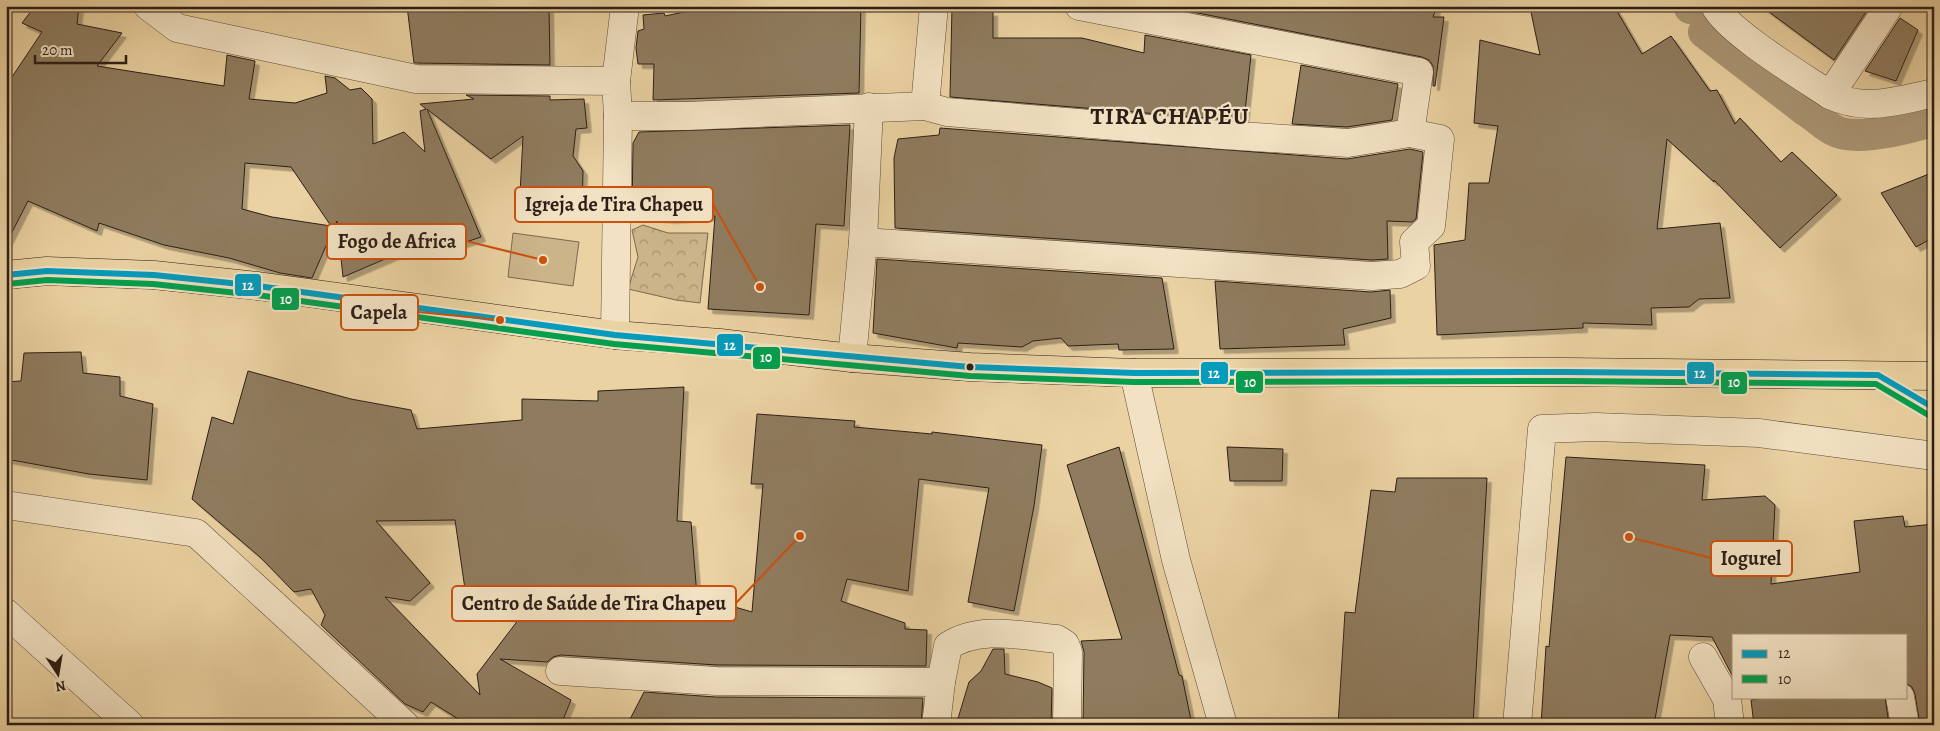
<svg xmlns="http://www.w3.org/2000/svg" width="1940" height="731" font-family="Alegreya,serif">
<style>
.forest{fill:url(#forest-crowns);stroke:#7c6850}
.pitch{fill:#cbb38a;stroke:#7c6850}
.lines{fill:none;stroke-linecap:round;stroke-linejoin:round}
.canal{stroke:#aa9573;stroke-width:32}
.building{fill:#8f7c5f;stroke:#2c1e17;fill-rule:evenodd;filter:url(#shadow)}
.minor-casing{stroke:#5c4b3a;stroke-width:29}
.major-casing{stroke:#2c1e17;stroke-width:29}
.minor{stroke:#f2e2c3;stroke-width:28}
.major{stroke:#ebd2a2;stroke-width:28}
.bus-1-casing{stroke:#f2e2c3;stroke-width:10}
.bus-2-casing{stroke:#f2e2c3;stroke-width:10}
.bus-1{stroke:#049bbc;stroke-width:6}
.bus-2{stroke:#029f4e;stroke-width:6}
.bus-dot{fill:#2c1e17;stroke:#f2e2c3;stroke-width:2}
.labels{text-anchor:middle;stroke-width:4.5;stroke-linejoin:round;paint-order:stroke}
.district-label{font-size:24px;font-weight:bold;letter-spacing:1px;fill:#2c1e17;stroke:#f2e2c3}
.leader{fill:none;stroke:#cc500e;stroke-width:2}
.callout-dot{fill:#cc500e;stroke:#f2e2c3;stroke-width:2}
.callout{fill:#f2e2c3;stroke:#cc500e;stroke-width:2}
.callout-label{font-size:20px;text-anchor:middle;font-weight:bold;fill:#2c1e17}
.line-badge{stroke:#f2e2c3;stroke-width:2}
.badge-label{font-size:14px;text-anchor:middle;font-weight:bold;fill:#fff}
</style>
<defs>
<pattern id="forest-crowns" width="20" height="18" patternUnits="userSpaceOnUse" patternTransform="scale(1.25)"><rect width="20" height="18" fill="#cbb38a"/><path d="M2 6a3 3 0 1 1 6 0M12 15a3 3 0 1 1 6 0" fill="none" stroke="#a59170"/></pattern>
<filter id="shadow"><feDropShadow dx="4.5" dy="4.5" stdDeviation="0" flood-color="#0004"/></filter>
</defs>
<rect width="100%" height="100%" fill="#ebd2a2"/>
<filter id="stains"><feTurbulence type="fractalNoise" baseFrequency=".004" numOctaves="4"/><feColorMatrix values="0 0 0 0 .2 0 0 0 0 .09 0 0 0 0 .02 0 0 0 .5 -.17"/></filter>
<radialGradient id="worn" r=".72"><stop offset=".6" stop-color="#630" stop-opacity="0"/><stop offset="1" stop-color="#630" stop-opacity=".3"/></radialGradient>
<path class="forest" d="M643,225l25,8h40l-8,70 -24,-3 -48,-11 10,-32 -6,-27z"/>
<path class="pitch" d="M513,233l66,9 -6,44 -65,-9z"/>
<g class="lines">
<g class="canal">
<path d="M1690,6v2"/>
<path d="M1704,32l101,78"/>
<path d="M1812,115c10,7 20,17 33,19 24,4 66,-6 89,-14"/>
</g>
</g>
<g class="building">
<path d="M35,6h44l-2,18 45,9 -25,33 127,20 3,-31 28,6 -6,38 46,4 32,-10 -2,-17 10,2 15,12 11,-2 11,11 1,45 31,-12 21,20 -5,-41 6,-2 -6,-5 54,-5 -8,-4 84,1v4l34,-1 3,29 -11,1 -3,27 10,15 -1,46 -63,-3 4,-78 -32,23 -64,-50 54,128 -27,9 -8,-13 -103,44 -6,-56 -25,57 -32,-5 -51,-15 -65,-13 -65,-22 -2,8 -69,-30 -22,43v-158l36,-54 -20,-9zM245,163l46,4 40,59 -59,-9 -30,-8z"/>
<path d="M407,6h142l1,59 -136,-2z"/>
<path d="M712,6h149l-2,87 -206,7 1,-36h-16l-2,-16 2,-17 6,-2 -1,-14 21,-2 1,3z"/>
<path d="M952,6l41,6v26h89l62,15 1,-18 106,20 -7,66 -294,-24z"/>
<path d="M1162,6h275l-4,11h11l-9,69h-2v-20l-4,-6 -7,-3z"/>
<path d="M1547,6h67l28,48 29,-18 39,55 7,-1 18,34 5,-6 41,44 11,-10 45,43 -57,53 -66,-68v2l-47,-43 -10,90 63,-6 10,75 -31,1 -10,8 -38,1 1,17 -69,-2v5l-146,7 -3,-90 31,-5 4,-57h20l9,-57 -24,-3 6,-83 60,15 -9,-43z"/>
<path d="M1761,6h109l-36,54z"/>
<path d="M1900,18l18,12 -22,51 -31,-10z"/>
<path d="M1301,65l97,19 -6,36 -45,7 -55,-3z"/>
<path d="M850,125l-6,101 -28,-2 -7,91 -101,-6 7,-93 -44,3 -39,-4 1,-72 6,-11z"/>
<path d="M940,128l407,31 63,-10 13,3 -7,67 -4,3 -25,-1 1,38 -16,1 -477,-32 -1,-70 4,-19 41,-4z"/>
<path d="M1934,172v65l-18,10 -35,-54z"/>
<path d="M877,259l285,19 12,71 -55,1 -1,-6 -50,2 -7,-8 -28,3 -11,6 -64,-4 -1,5 -84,-15z"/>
<path d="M1215,281l156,11 19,-2 1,28 -48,11 2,16 -125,4z"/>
<path d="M81,352l2,21 37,4v19l33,8 -6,76 -58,-6 -83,-15v-77l15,-1 3,-28z"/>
<path d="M248,371l103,28 60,11 6,19 105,-9v-21l76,2v-10l86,-4 -7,134 14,1 6,74 55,16 11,-128h-12l6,-70 98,7 -1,6 78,7v-2l110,13 -8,61 -20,105 -46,-9 21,-114 -70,-9 -11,112 -61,-12 -6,22 64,22v6l22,1 -1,36 -209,-1 -156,-10 -8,2 -6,5 -47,-3 71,41 -10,25h-93l-37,-23 -8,10 -18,-8 -84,-79 4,-10 -14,-26 -17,3 -33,-34 -69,-59 20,-82 21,7zM455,520l13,90 51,9 -42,55 3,21 -95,-98 25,4 20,-18 -54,-62z"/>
<path d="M1119,447l60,228 3,1 10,49h-109l1,-73 -3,-11 41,-2 -55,-174z"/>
<path d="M1227,447l56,2 -1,32h-52z"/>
<path d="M1566,457l139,8 -3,35 63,-4 10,9 -4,79 89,-12 -6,-51 49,-5 2,11 29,-3v201h-14l-5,-31 -3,-7 -6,-4v-48h-172v44l-22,-42 -42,-2 -16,90h-113l5,-79 3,1z"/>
<path d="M1397,478h90l-14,247h-135l7,-113 10,1 16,-123 24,2z"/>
<path d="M993,649h11l1,25 33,8 14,6 -1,37h-95l13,-43 12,-11z"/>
<path d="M644,692l72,5 207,1 -2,27h-294z"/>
<path d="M1768,697h117l4,28h-135l-3,-25z"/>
</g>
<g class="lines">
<g class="minor-casing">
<g id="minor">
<path d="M148,6l29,22 239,51 200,2 2,35 -3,219"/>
<path d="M1079,6l340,66 -9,61"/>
<path d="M1715,6c12,25 88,71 115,89 36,17 66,6 104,-2"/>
<path d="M616,81l9,-75"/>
<path d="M1830,95l59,-89"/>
<path d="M925,106l9,-100"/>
<path d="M618,116h69l238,-10 22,6 276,23 125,8 62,-10 30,6 -9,87 -17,16 2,24 -16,8 -28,2 -509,-34"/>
<path d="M852,358l11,-116 6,-135"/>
<path d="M1134,373l42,187 47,165"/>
<path d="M6,505l190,28 209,192"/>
<path d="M6,613l124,112"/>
<path d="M1703,657l24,42 3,26"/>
<path d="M560,671l156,10 225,1"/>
<path d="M1900,697l5,28"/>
<path d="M936,725l5,-43 7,-36c33,-21 73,-10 109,-7l8,5 3,8 -1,73"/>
<path d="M1517,725l25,-296 54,-2 163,6 175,23"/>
</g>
</g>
<g class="major-casing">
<path id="major" d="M6,275l41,-4 107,4 104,11 357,49 105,8 132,15 118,9 164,6 433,-1 367,4"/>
</g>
<use href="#minor" class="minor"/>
<use href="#major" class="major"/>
<g class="bus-1-casing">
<path id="bus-1" d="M6,275l41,-4 107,4 104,11 357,49 355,32 164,6 433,-1 311,3 56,33"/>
</g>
<g class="bus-2-casing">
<path id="bus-2" d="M7,284l40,-4 106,4 104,11 357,49 356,32 164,6 433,-1 309,3 54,32"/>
</g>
<use href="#bus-1" class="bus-1"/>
<use href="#bus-2" class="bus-2"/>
</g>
<circle class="bus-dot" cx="970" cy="367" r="4.5"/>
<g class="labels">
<g class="district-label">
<text x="1170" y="124">TIRA CHAPÉU</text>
</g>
</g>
<path class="leader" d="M760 287L713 204M543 260L466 241M500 320L418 312M1629 537L1711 558M800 536L736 603"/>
<g class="callout-dot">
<circle cx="760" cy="287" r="5"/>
<circle cx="543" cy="260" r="5"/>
<circle cx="500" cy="320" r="5"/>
<circle cx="1629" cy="537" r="5"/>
<circle cx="800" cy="536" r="5"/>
</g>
<g class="callout">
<rect x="515" y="187" width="198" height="35" rx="5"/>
<rect x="327" y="224" width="139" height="35" rx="5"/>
<rect x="341" y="295" width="77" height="35" rx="5"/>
<rect x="1711" y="541" width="81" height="35" rx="5"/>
<rect x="452" y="586" width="284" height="35" rx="5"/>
</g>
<g class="callout-label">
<text x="614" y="211">Igreja de Tira Chapeu</text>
<text x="397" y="248">Fogo de Africa</text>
<text x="379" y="319">Capela</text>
<text x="1751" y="565">Iogurel</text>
<text x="594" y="610">Centro de Saúde de Tira Chapeu</text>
</g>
<g class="line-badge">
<rect x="234" y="273" width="28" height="24" rx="5" fill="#049bbc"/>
<rect x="271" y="287" width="29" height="24" rx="5" fill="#029f4e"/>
<rect x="716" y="333" width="28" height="24" rx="5" fill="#049bbc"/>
<rect x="752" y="346" width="29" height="24" rx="5" fill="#029f4e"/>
<rect x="1200" y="361" width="29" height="24" rx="5" fill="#049bbc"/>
<rect x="1686" y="361" width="29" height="24" rx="5" fill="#049bbc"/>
<rect x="1235" y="370" width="29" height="24" rx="5" fill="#029f4e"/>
<rect x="1720" y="371" width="28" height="24" rx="5" fill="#029f4e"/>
</g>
<g class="badge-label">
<text x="248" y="290">12</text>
<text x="286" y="304">10</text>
<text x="730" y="350">12</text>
<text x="766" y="362">10</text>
<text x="1214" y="378">12</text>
<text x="1700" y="378">12</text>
<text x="1250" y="387">10</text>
<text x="1734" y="387">10</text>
</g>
<rect width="1940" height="731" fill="none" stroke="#ebd2a2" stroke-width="25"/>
<rect x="8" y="8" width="1925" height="716" fill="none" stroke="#2c1e17" stroke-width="2.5"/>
<rect x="12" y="12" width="1915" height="706" fill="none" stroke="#2c1e17"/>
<rect x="1732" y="634" width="175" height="65" fill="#f2e2c3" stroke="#a3947e"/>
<rect x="1742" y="650" width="25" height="8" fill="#049bbc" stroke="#a3947e"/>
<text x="1778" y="658" font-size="15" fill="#2c1e17">12</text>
<rect x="1742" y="675" width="25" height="8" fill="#029f4e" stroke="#a3947e"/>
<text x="1778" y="684" font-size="15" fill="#2c1e17">10</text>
<g transform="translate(58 674) rotate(168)" stroke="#f2e2c3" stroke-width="4" paint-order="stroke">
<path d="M0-4L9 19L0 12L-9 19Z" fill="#2c1e17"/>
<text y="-8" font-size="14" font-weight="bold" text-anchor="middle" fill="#2c1e17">N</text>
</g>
<path d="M35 55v8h91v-8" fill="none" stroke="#2c1e17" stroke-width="2.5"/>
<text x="42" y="55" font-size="15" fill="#2c1e17" stroke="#f2e2c3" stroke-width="4" paint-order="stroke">20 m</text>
<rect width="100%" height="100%" filter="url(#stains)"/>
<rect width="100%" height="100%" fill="url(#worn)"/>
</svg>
